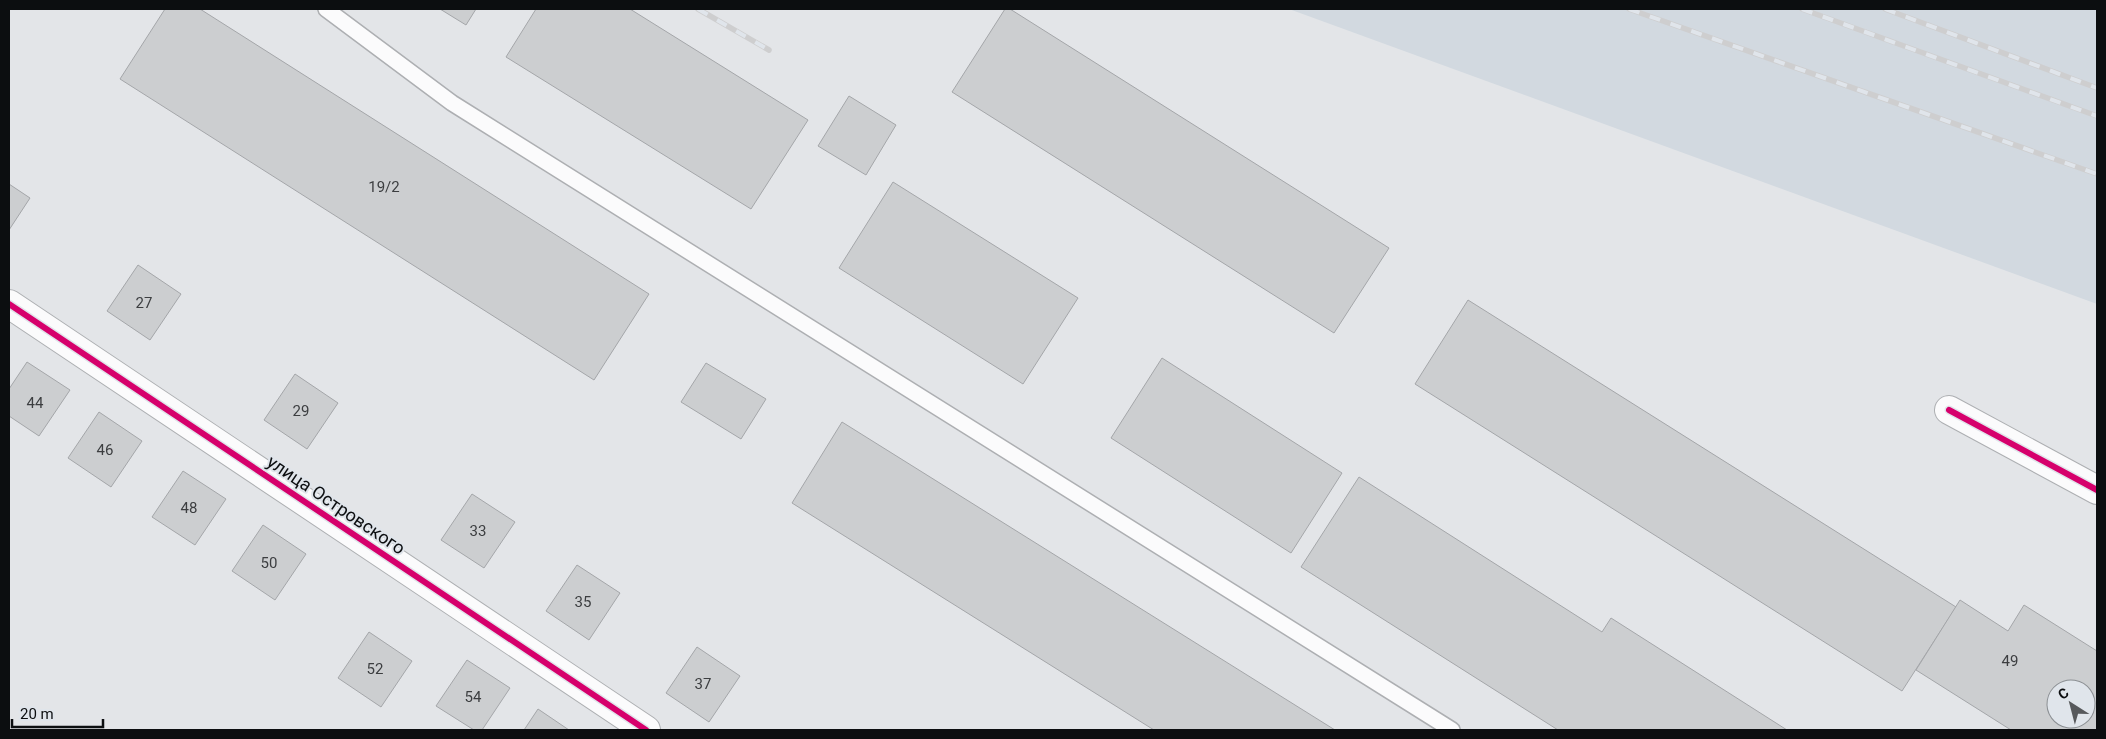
<svg xmlns="http://www.w3.org/2000/svg" width="2106" height="739" font-family="Roboto,sans-serif">
<style>
.built{fill:#d2d9e0}
.building{fill:#ccced0;stroke:#a4a6a9;fill-rule:evenodd}
.lines{fill:none;stroke-linecap:round;stroke-linejoin:round}
.lane-casing{stroke:#adafb2;stroke-width:18}
.street-casing{stroke:#adafb2;stroke-width:30}
.lane{stroke:#fbfbfc;stroke-width:15}
.street{stroke:#fbfbfc;stroke-width:28}
.rail-casing{stroke:#cececf;stroke-width:5.5}
.rail{stroke:#e0e5eb;stroke-width:4;stroke-dasharray:11;stroke-linecap:butt}
.cycleway-casing{stroke:#e0e5eb;stroke-width:9}
.cycleway{stroke:#d6006c;stroke-width:6}
.labels{text-anchor:middle;stroke-width:4;stroke-linejoin:round;paint-order:stroke}
.number-label{font-size:15px;fill:#3c3e40}
.street-label{font-size:18px;fill:#0c0e10;stroke:#e0e5eb}
</style>
<rect width="100%" height="100%" fill="#e3e5e8"/>
<path class="built" d="M1289,9h808v295z"/>
<g class="building">
<path d="M165,9h35l449,285 -55,86 -474,-301z"/>
<path d="M440,9h36l-10,16z"/>
<path d="M536,9h94l178,111 -57,89 -245,-152z"/>
<path d="M1005,9h5l379,239 -55,85 -382,-241z"/>
<path d="M849,96l47,29 -30,50 -48,-29z"/>
<path d="M893,182l185,116 -55,86 -184,-116z"/>
<path d="M9,184l21,14 -21,32z"/>
<path d="M138,265l43,29 -31,46 -43,-29z"/>
<path d="M1468,300l488,307 -54,84 -487,-307z"/>
<path d="M1162,358l180,115 -51,80 -180,-115z"/>
<path d="M27,362l43,28 -31,46 -30,-20v-27z"/>
<path d="M706,363l60,36 -25,40 -60,-37z"/>
<path d="M295,374l43,29 -31,46 -43,-29z"/>
<path d="M99,412l43,29 -31,46 -43,-29z"/>
<path d="M842,422l493,308h-181l-362,-227z"/>
<path d="M183,471l43,28 -31,46 -43,-28z"/>
<path d="M1359,477l243,155 9,-14 176,112h-229l-257,-163z"/>
<path d="M472,494l43,28 -31,46 -43,-28z"/>
<path d="M263,525l43,29 -31,46 -43,-29z"/>
<path d="M577,565l43,28 -31,47 -43,-29z"/>
<path d="M1960,600l48,31 16,-26 73,46v79h-86l-95,-60zM2056,689h30v30h-30z"/>
<path d="M369,632l43,29 -31,46 -43,-29z"/>
<path d="M697,647l43,29 -31,46 -43,-29z"/>
<path d="M467,660l43,28 -28,42h-8l-38,-24z"/>
<path d="M538,709l31,21h-45z"/>
</g>
<g class="lines">
<g class="lane-casing">
<path id="lane" d="M326,9l126,94 1000,627"/>
</g>
<g class="street-casing">
<g id="street">
<path d="M9,304l637,426"/>
<path d="M1949,410l148,80"/>
</g>
</g>
<use href="#lane" class="lane"/>
<use href="#street" class="street"/>
<g class="rail-casing">
<g id="rail">
<path d="M698,9l71,41"/>
<path d="M1629,9l468,165"/>
<path d="M1802,9l295,107"/>
<path d="M1885,9l212,79"/>
</g>
</g>
<use href="#rail" class="rail"/>
<g class="cycleway-casing">
<g id="cycleway">
<path d="M9,304l637,426"/>
<path d="M1949,410l148,80"/>
</g>
</g>
<use href="#cycleway" class="cycleway"/>
</g>
<g class="labels">
<g class="number-label">
<text x="384" y="192">19/2</text>
<text x="144" y="308">27</text>
<text x="35" y="408">44</text>
<text x="301" y="416">29</text>
<text x="105" y="455">46</text>
<text x="189" y="513">48</text>
<text x="478" y="536">33</text>
<text x="269" y="568">50</text>
<text x="583" y="607">35</text>
<text x="2010" y="666">49</text>
<text x="375" y="674">52</text>
<text x="703" y="689">37</text>
<text x="473" y="702">54</text>
</g>
<g class="street-label">
<text transform="translate(336 505) rotate(34)" y="6">улица Островского</text>
</g>
</g>
<rect width="2106" height="739" fill="none" stroke="#0c0e10" stroke-width="20"/>
<g transform="translate(2071 704) rotate(324)"><circle r="24" fill="#e0e5eb" stroke="#8b8f93"/>
<path d="M0-4L9 19L0 12L-9 19Z" fill="#57595c"/>
<text y="-8" font-size="14" font-weight="bold" text-anchor="middle" fill="#0c0e10">С</text>
</g>
<path d="M12 719v8h91v-8" fill="none" stroke="#0c0e10" stroke-width="2.5"/>
<text x="20" y="719" font-size="15" fill="#0c0e10" stroke="#e0e5eb" stroke-width="4" paint-order="stroke">20 m</text>
</svg>
